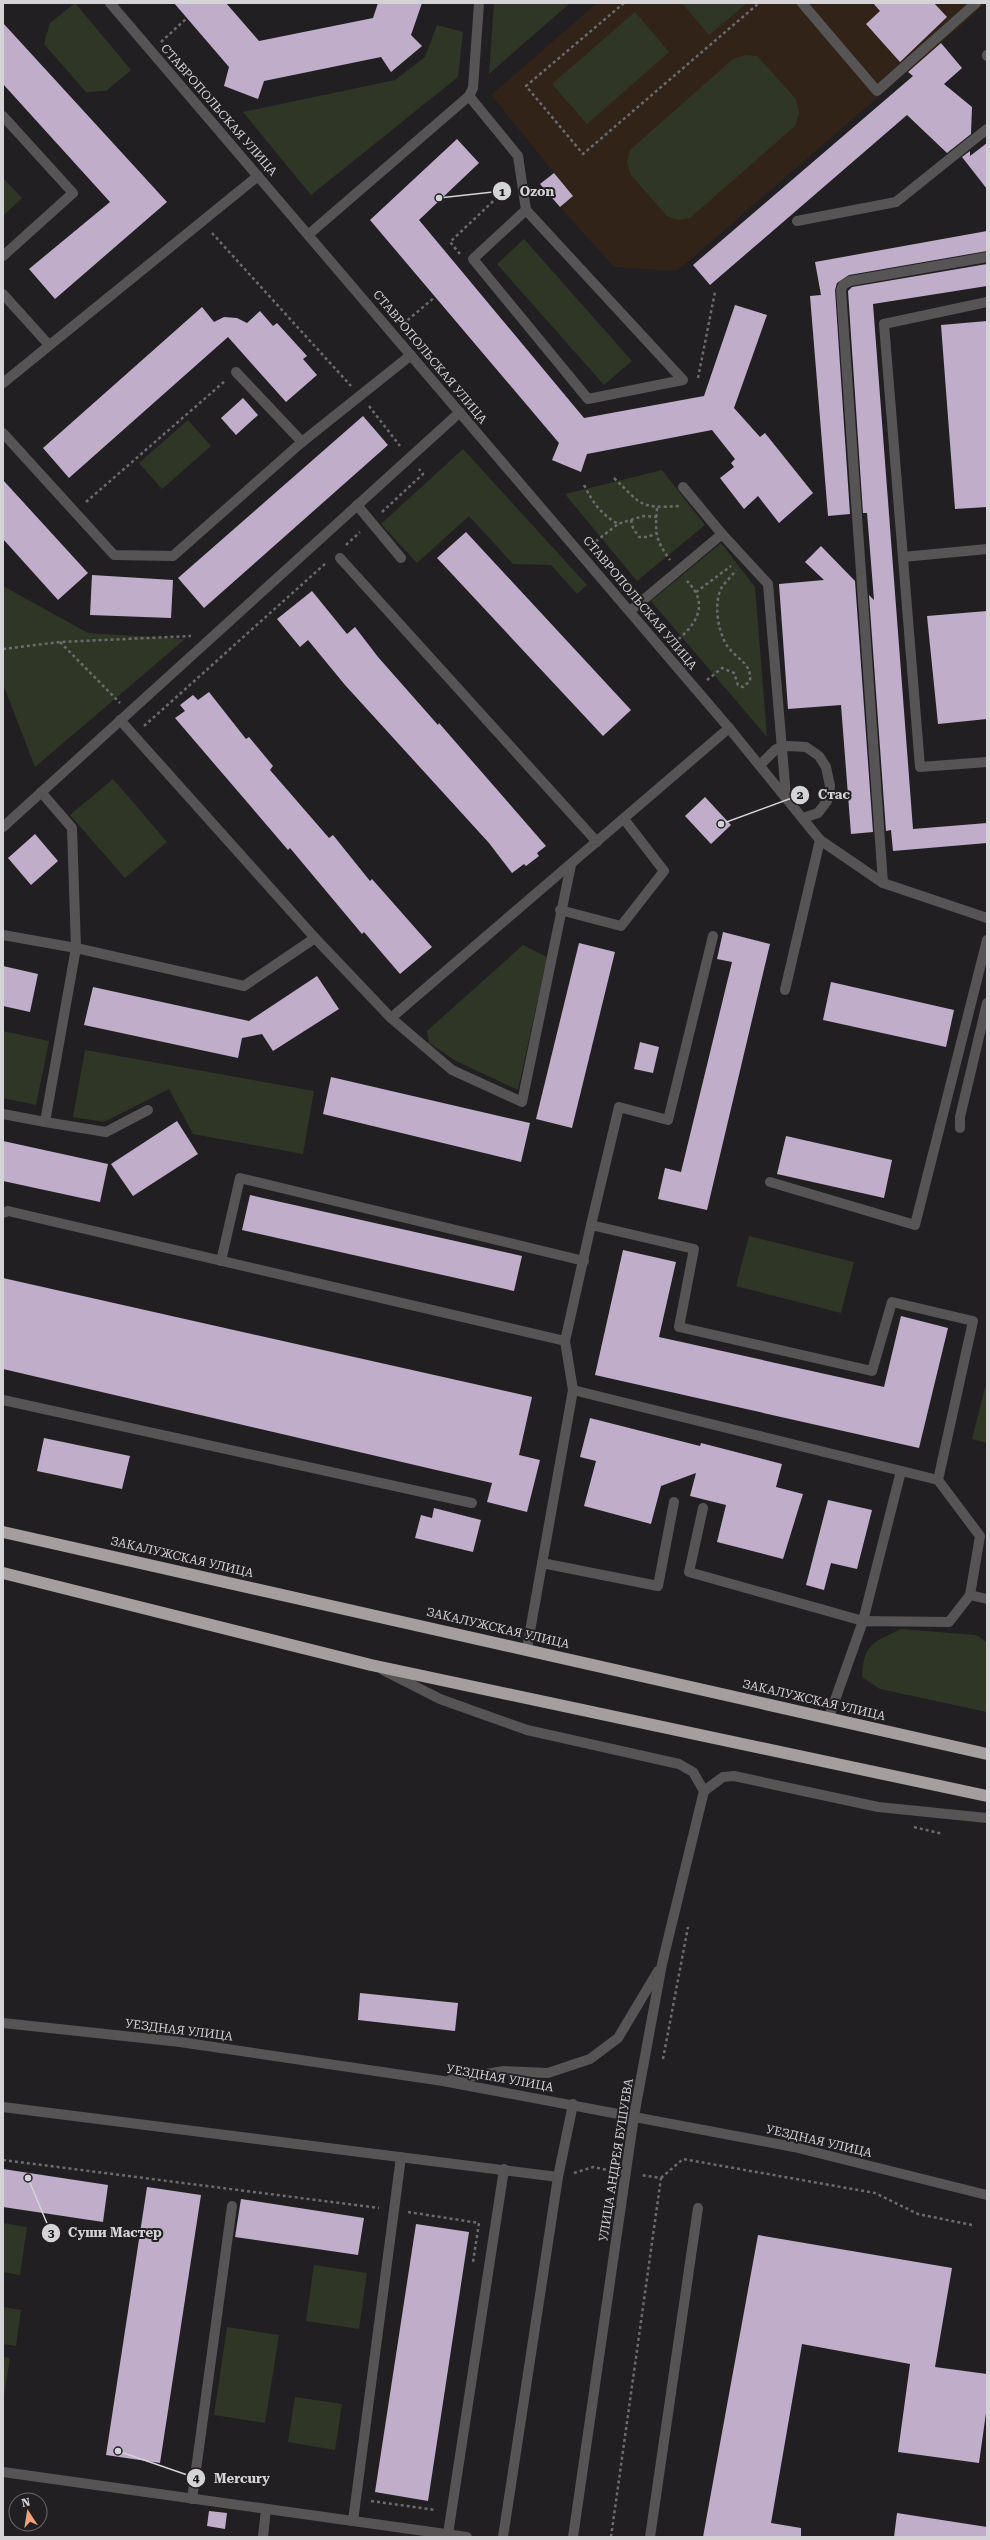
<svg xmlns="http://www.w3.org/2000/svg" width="990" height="2540" font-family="'Roboto Serif',serif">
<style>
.education{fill:#322318}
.green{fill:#303626}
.building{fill:#bfadc9}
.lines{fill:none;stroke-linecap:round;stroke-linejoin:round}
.path{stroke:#6c6b6d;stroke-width:2.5;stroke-dasharray:3 3;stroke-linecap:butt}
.minor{stroke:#575455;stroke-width:10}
.highway{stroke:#a49e9f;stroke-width:12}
.labels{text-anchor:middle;stroke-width:4;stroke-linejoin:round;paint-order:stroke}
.street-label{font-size:12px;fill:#d4d3d5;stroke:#211f22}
.leader{fill:none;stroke:#d4d3d5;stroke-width:1.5}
.callout-dot{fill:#d4d3d5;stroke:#211f22;stroke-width:1.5}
.mark-label{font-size:12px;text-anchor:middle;font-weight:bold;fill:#111}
.callout-label{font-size:13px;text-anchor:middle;font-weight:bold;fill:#d4d3d5;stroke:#211f22;stroke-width:4;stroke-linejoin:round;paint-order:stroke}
</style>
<rect width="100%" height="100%" fill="#211f22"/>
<path class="education" d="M597,3h390l-310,268 -63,-4 -54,-60 13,-11 -82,-101z"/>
<g class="green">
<path d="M75,3l56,67 -25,21 -20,1 -42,-48 6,-21z"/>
<path d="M494,3h76l-81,71z"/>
<path d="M682,3h65l-38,32z"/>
<path d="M635,12l34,40 -82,72 -35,-40z"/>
<path d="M437,25l26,7 -5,45 -147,118 -68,-83 152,-32 30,-23z"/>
<path d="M745,55l12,1 39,43 3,14 -4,13 -105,92 -12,2 -11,-4 -36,-41 -4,-13 3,-12 103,-91z"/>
<path d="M3,178l19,20 -19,18z"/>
<path d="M524,239l108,122 -28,24 -107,-121z"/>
<path d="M188,420l23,26 -49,43 -23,-26z"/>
<path d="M463,449l124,136 -10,9 -26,-29 -38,-1 -44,-48 -52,47 -36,-39z"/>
<path d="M662,470l43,55 -68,56 -72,-87z"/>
<path d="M721,543l34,44 12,150 -116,-136z"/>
<path d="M3,586l85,47 97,6 -150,128 -32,-83z"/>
<path d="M113,779l54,63 -42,36 -55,-63z"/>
<path d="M523,945l24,12 -29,133 -62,-29 -27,-18 -2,-12z"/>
<path d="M3,1031l46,10 -13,64 -33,-7z"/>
<path d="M85,1050l229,41 -11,63 -110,-20 -24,-45 -65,33 -31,-5z"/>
<path d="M749,1236l105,26 -13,51 -105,-27z"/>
<path d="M987,1380v63l-15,-4z"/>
<path d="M901,1629l75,6 11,7v70l-107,-23 -18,-12c2,-34 10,-34 39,-48z"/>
<path d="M3,2223l24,4 -7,48 -17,-3z"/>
<path d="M314,2265l53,8 -8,56 -53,-8z"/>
<path d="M3,2307l18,3 -5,36 -13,-2z"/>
<path d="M227,2327l52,8 -14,88 -51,-8z"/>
<path d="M3,2357l7,1 -7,44z"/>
<path d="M295,2397l47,7 -7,46 -47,-8z"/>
</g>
<g class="building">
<path d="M174,3h52l33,38 114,-23 5,-15h44l-11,32 11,11 -31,26 -10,-15 -117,24 -6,18 -34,-13 5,-19z"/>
<path d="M873,3h61l13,14 -47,45 -34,-38 14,-13z"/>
<path d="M3,23l164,179 -112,97 -26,-30 81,-67 -107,-118z"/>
<path d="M941,43l21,25 -18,16 28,23 -1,27 -24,19 -40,-38 -197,170 -17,-20 220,-189 -5,-4z"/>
<path d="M457,139l22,24 -60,57 165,198 120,-22 31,-91 32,10 -33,93 26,29 5,-4 48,60 -34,30 -21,-27 -14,13 -24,-31 14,-11 -3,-4 4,-4 -23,-29 -125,24 -6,18 -29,-12 7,-17 -189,-223z"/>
<path d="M987,143v46l-25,-32 8,-6v5z"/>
<path d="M554,173l19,23 -13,11 -20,-23z"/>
<path d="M987,231v20l-138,24 -12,8 -2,7 15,224 -22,2 -18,-220 11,-1 -6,-33z"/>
<path d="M987,264v22l-114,18 40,525 74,-6v20l-94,8 -2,-21 -5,1 -17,-236 5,5 -7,-87h-4l-15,-222 4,-4z"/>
<path d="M202,307l12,15 10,-5 13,1 10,5 13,-12 13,15 4,-3 30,33 -4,3 14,16 -31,27 -58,-65 -159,141 -26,-30z"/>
<path d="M987,321v186l-32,2 -14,-184z"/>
<path d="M243,398l15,17 -22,20 -15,-17z"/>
<path d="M363,416l25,29 -184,163 -26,-30z"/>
<path d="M3,480l85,93 -30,27 -55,-61z"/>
<path d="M466,532l165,178 -28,26 -166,-178z"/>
<path d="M821,546l34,35 18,251 -22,2 -10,-129 -53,4 -9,-125 45,-4 -19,-18z"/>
<path d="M92,575l81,5 -2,38 -81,-3z"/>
<path d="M312,591l35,43 8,-7 23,30 60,68 1,-2 107,123 -9,7 2,3 -13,10 -2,-2 -12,9 -23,-30 -144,-158 -37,-45 -8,7 -23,-28z"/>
<path d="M987,611v108l-49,5 -11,-108z"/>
<path d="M209,692l37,47 3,-2 24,29 -3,4 59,68 4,-3 37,46 2,-2 60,68 -32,27 -36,-42 -2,2 -72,-86 -2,2 -113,-132 10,-7 -5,-6 13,-10 5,5z"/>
<path d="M705,797l26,28 -20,19 -26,-28z"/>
<path d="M35,834l23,27 -27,24 -23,-27z"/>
<path d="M723,932l47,12 -63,266 -49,-11 7,-31 16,4 51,-210 -15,-3z"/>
<path d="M579,943l36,9 -43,176 -36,-9z"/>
<path d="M3,966l35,8 -8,38 -27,-6z"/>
<path d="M317,976l22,33 -66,42 -11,-17 -20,4 -4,20 -154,-33 9,-38 156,34z"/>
<path d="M831,982l123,28 -8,37 -123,-27z"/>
<path d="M640,1042l19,5 -6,26 -19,-4z"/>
<path d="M331,1077l199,46 -9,39 -198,-48z"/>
<path d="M177,1121l21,33 -65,42 -22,-32z"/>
<path d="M786,1136l106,24 -8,38 -107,-24z"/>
<path d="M3,1141l105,23 -8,38 -97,-21z"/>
<path d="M250,1195l272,61 -8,35 -272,-61z"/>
<path d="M623,1250l53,12 -17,75 225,50 17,-71 47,12 -29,120 -324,-73z"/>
<path d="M3,1278l529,119 -13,58 21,5 -13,52 -40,-10 5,-19 -489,-114z"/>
<path d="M590,1418l110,28 1,-3 81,21 -6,23 27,7 -20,65 -66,-17 9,-37 -36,-9 6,-23 -35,13 -10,38 -67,-18 12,-45 -16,-4z"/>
<path d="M44,1438l86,18 -8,33 -85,-18z"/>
<path d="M828,1500l44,10 -15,59 -26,-6 -7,27 -18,-5z"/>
<path d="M434,1508l47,12 -8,32 -58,-14 6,-23 11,3z"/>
<path d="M360,1993l98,10 -3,28 -97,-11z"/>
<path d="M3,2169l105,16 -5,37 -100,-15z"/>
<path d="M147,2187l54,8 -41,268 -54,-8z"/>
<path d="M241,2199l123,19 -6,37 -123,-18z"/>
<path d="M416,2224l53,8 -41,269 -53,-9z"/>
<path d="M758,2235l194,33 -17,99 52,7v32l-8,57 -81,-11 12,-88 -108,-20 -31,179 30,5v9h-98z"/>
<path d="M209,2511l18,2 -2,16 -18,-3z"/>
<path d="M897,2513l90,14v10h-93z"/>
</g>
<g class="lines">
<g class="path">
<path d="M624,3l-98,83 57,68 176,-151"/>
<path d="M161,42l26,-24"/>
<path d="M212,233l139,153"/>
<path d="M460,254l-10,-12 56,-53"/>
<path d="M403,324l32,-27"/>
<path d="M698,378l17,-86"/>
<path d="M369,406l31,40"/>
<path d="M614,478c27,26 25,31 65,28"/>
<path d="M584,485c9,18 17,29 34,39l25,-8 14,1"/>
<path d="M86,502l139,-121"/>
<path d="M657,508c-2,25 -2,31 13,52"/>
<path d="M382,512l41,-38 -4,-5"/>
<path d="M631,520l2,8 6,9h9l8,-4"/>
<path d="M346,545l14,-13"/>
<path d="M591,545l27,-21"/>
<path d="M696,592l35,-26"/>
<path d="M60,642l60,61"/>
<path d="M674,643c21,-17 37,-38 13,-62"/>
<path d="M3,649l57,-7 131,-6"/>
<path d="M707,680l15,-12 12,5 4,12 5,2 7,-6c2,-19 -15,-22 -24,-37 -8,-14 -13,-42 -4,-57 4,-6 10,-11 14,-17"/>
<path d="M144,726l182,-163"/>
<path d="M914,1827l29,7"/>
<path d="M663,2059l25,-132"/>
<path d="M3,2160l376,48"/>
<path d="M574,2173l19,-6 19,4"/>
<path d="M661,2178l22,-19 192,34 43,21 54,11"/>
<path d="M408,2212l71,11 -6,39"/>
<path d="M371,2501l65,9"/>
<path d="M611,2537l50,-359 -20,-3"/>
</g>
<g class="minor">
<path d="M110,3l619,725 91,112 63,43 104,35"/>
<path d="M802,3l75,88 99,-88"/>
<path d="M987,55v1"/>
<path d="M469,96l49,60 8,54 -53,49 115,140 95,-19 -157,-170"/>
<path d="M3,116l70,77 -70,63"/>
<path d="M797,221l99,-19 91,-73"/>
<path d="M308,235l161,-139 4,-8 6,-85"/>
<path d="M3,294l46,51"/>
<path d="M987,302l-103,22 36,443 67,-5"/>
<path d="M236,372l66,70"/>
<path d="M3,383l255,-207"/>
<path d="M3,433l111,122 59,1 129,-114 109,-87"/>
<path d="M357,505l44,53"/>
<path d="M722,534l46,50 18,212"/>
<path d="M903,557l84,-8"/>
<path d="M340,558l257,284"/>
<path d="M630,611l92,-77 -39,-47"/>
<path d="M120,720l195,218 76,80 61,52 70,32 49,-237"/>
<path d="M760,765l16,-16 12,-3 18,1 13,9 7,11 4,19 -3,15 -9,12 -15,5"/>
<path d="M3,827l457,-415"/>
<path d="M883,883l-42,-593 2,-5 7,-4 137,-24"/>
<path d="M560,910l61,16 43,-55 -40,-52"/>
<path d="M3,935l73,13 168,38 71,-48"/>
<path d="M785,990l35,-150"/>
<path d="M391,1018l338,-290"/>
<path d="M3,1114l42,8 31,-174 -4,-120 -31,-36"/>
<path d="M45,1122l61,10 42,-22"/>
<path d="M960,1128v-11l27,-114"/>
<path d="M770,1182l145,43 72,-285"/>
<path d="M3,1213l5,-2 557,130"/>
<path d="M591,1225l28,-118 49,13 45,-184"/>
<path d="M221,1261l19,-83 344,83"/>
<path d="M573,1390l365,90"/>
<path d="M3,1400l469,103"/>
<path d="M703,1508l-14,64 174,49 38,-150"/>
<path d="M542,1563l116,23 16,-84"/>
<path d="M970,1595l17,4"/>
<path d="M527,1648l46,-258 -8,-49 26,-116 103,24 -15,78 193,44 20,-69 81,19 -35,159 42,56 -10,59 -21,27 -86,-1 -34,96"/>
<path d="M383,1670l57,29 87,31 152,34 14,8 11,19"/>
<path d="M704,1791l19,-14 11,-1 144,31 109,11"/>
<path d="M3,2023l177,19 263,39 351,66 193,48"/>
<path d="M450,2080l54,-9 44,2 42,-14 28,-21 40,-67"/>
<path d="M3,2107l555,70"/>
<path d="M3,2472l464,65"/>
<path d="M192,2499l40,-293"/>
<path d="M353,2521l48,-364"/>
<path d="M448,2534l56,-365"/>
<path d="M263,2537l3,-28"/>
<path d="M503,2537l55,-360 15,-73"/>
<path d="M573,2537l61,-421 28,-152 42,-173"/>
<path d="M650,2537l48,-329"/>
</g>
<g class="highway">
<path d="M3,1532l984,222"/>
<path d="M3,1573l368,92 616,131"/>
</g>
</g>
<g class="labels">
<g class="street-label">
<text transform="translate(219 110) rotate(49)" y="4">СТАВРОПОЛЬСКАЯ УЛИЦА</text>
<text transform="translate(430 357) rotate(50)" y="4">СТАВРОПОЛЬСКАЯ УЛИЦА</text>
<text transform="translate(640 603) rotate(50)" y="4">СТАВРОПОЛЬСКАЯ УЛИЦА</text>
<text transform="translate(182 1557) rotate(13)" y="4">ЗАКАЛУЖСКАЯ УЛИЦА</text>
<text transform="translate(498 1628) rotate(13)" y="4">ЗАКАЛУЖСКАЯ УЛИЦА</text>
<text transform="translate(814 1700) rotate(13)" y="4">ЗАКАЛУЖСКАЯ УЛИЦА</text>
<text transform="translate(179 2030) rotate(7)" y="4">УЕЗДНАЯ УЛИЦА</text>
<text transform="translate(500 2078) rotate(10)" y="4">УЕЗДНАЯ УЛИЦА</text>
<text transform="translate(819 2141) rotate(13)" y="4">УЕЗДНАЯ УЛИЦА</text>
<text transform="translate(616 2160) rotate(-81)" y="4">УЛИЦА АНДРЕЯ БУШУЕВА</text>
</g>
</g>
<path class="leader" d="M439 198L502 191M721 824L800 795M28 2178L51 2233M118 2451L196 2478"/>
<g class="callout-dot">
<circle cx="439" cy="198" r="4"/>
<circle cx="721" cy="824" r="4"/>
<circle cx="28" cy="2178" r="4"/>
<circle cx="118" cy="2451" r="4"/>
<circle cx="502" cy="191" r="10"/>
<circle cx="800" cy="795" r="10"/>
<circle cx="51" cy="2233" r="10"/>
<circle cx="196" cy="2478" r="10"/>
</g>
<g class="mark-label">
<text x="502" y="196">1</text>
<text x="800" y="799">2</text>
<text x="51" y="2237">3</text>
<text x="196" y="2482">4</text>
</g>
<g class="callout-label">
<text x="537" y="196">Ozon</text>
<text x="834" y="799">Стас</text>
<text x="115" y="2237">Суши Мастер</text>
<text x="242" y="2483">Mercury</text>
</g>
<rect width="990" height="2540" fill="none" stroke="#d4d3d5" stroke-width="8"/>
<g transform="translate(28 2512) rotate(348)"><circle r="19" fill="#211f22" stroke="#69676a"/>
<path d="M0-3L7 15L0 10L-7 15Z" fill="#f0a27a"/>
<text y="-6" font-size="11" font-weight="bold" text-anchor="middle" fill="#d4d3d5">N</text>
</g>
</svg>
